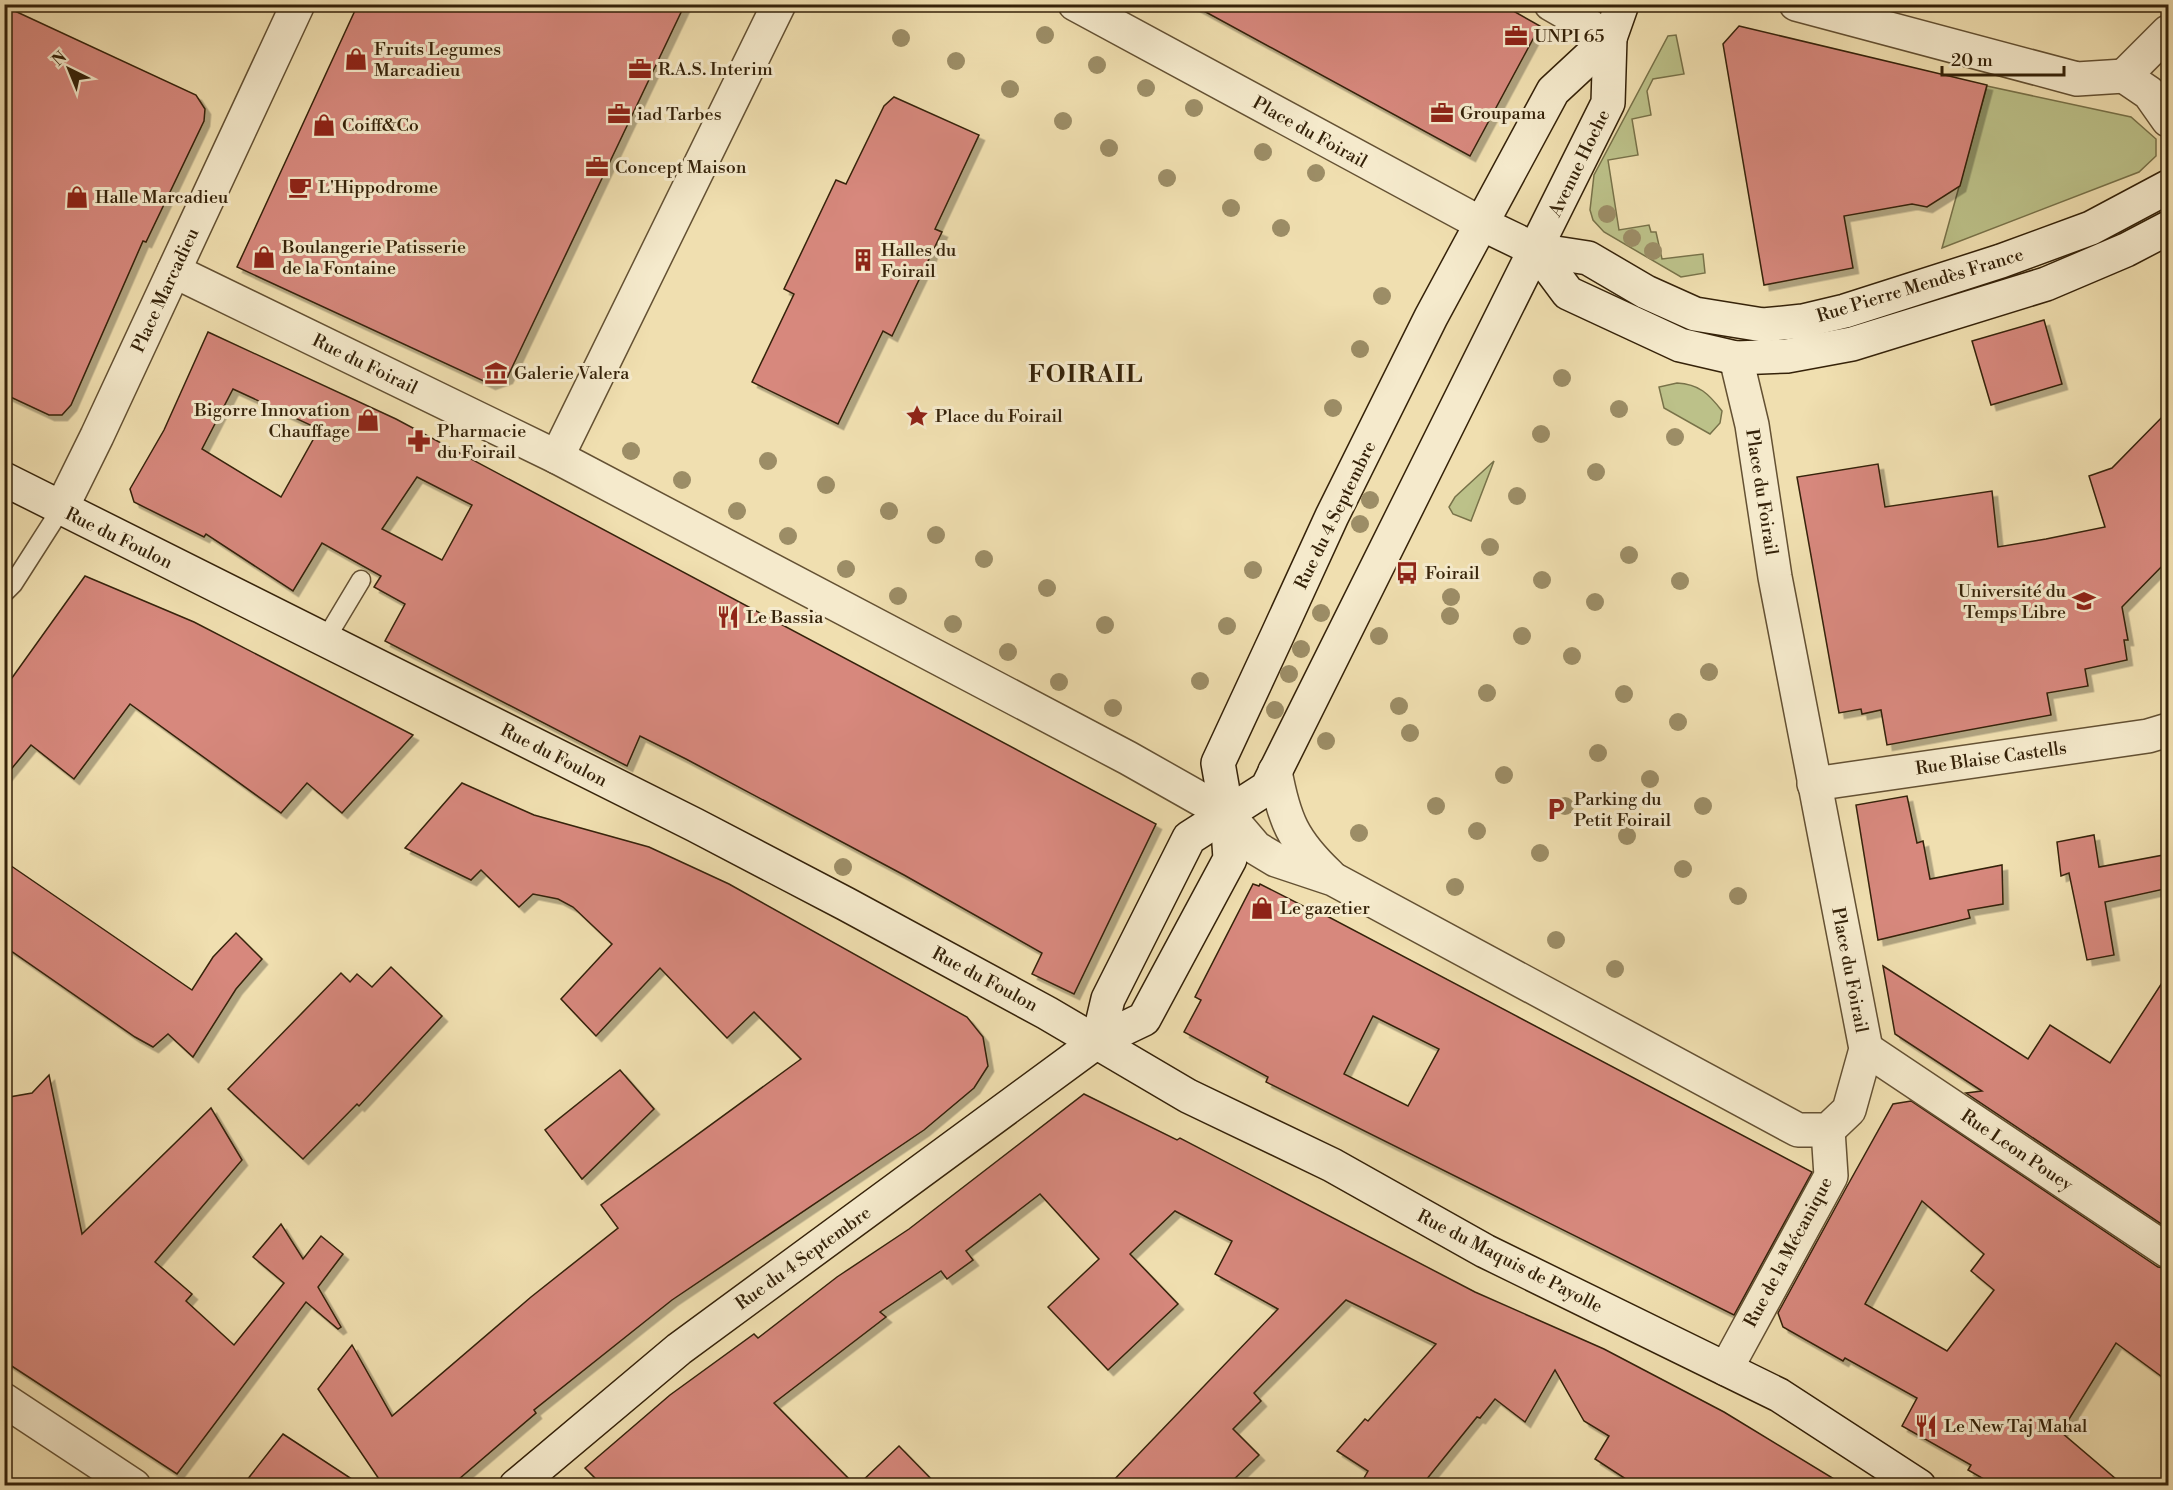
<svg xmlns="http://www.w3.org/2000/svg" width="2173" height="1490" font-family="'Libre Bodoni',serif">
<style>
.green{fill:#bcc189;stroke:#787249;stroke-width:1.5}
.building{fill:#d7887d;stroke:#352209;stroke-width:1.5;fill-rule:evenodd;filter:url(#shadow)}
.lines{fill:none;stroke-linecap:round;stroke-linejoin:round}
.lane-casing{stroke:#645133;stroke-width:21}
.street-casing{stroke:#645133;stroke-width:36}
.secondary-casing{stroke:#352209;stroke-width:36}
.lane{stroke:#f5eacc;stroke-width:18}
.street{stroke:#f5eacc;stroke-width:33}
.secondary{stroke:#f5eacc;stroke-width:33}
.tree{fill:#9c8d66}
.labels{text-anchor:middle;stroke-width:6;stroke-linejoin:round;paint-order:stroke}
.poi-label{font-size:18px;fill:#352209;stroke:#f5eacc;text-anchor:start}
.street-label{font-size:18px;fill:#352209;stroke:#f5eacc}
.district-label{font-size:24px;font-weight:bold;letter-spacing:1.5px;fill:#352209;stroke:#f5eacc}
</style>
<defs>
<filter id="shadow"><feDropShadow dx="5.5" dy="5.5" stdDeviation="0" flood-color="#0004"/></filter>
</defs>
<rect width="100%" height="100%" fill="#f0dfb0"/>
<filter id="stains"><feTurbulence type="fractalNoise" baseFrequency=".00333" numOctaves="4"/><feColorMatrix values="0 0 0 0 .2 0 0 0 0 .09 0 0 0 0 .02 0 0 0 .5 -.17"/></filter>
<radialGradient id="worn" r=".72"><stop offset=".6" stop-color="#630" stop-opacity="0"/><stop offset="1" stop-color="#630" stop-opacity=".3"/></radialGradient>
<g class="green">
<path d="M1676,35l8,39 -31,5 -6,12 4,24 -19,4 6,36 -30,5 11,70 30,-5 2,7h5l6,27 41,-5 2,19 -24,4 -77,-45 -11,-12 -3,-10 4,-35 74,-139z"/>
<path d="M1987,86l144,31 25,22v17l-17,16 -197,76z"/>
<path d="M1677,383c22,1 32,11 45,28l-2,12 -10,11 -46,-26 -5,-21z"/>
<path d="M1494,461l-23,60 -18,-7 -4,-7 6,-10z"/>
</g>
<g class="building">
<path d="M358,4h327l-178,374 -17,6 -253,-117z"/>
<path d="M1191,4h310l39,22 -70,130z"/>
<path d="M4,6l192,89 9,14 -1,12 -58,121 -3,-1 -72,164 -9,10h-13l-45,-21z"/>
<path d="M1739,26l248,59 -27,101 -33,21 -15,-3 -68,12 9,52 -89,17 -41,-241z"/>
<path d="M894,97l85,38 -44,94 7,3 -50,104 -9,-5 -45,93 -86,-42 42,-88 -10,-5 52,-109 10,4 38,-78z"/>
<path d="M2044,320l18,64 -71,21 -19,-64z"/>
<path d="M208,332l188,87 760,405 -82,170 -42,-20 10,-21 -138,-78 -218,-116 -46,-23 -13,30 -242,-125 20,-37 -31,-17 7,-11 -59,-33 -29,48 -87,-57 -2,3 -70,-35 -4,-13 34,-59zM233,389l86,40 -38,68 -79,-48zM417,477l55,28 -30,55 -60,-31z"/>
<path d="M2169,410v149l-47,48 6,33h-4l3,20 -42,9 3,17 -41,7 4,22 -164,30 -6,-35 -19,4 -1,-5 -22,4 -42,-236 81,-13 7,43 107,-16 6,56 48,-8 59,-12 -16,-51 23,-8z"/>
<path d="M85,576l109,46 219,113 -71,78 -35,-30 -26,30 -151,-109 -56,75 -43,-34 -27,33v-89z"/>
<path d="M462,783l72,32 115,32 80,37 238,133 16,20 5,29 -14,22 -50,42 -252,170 -138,110 2,3 -84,72h-69l-65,-96 34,-44 40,71 139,-119 87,-69 -17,-23 200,-146 -47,-47 -27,26 -67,-70 -64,68 -35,-37 51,-55 -39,-37 -15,-8 -25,-5 -14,13 -38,-37 -10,10 -66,-32z"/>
<path d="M1907,796l10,47 6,-2 7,38 72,-14 1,39 -35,6 2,8 -92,22 -22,-135z"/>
<path d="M2094,835l5,32 70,-13v34l-64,14 9,53 -27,5 -18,-87 -8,3 -4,-34z"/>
<path d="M4,861l188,129 21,-33 23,-24 26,26 -26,30 -43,68 -25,-23 -15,13 -18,-10 -131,-91z"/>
<path d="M1253,884l6,2 1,-2 47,24 1,-2 504,266 -78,143 -468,-233 2,-5 -84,-45 17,-32 -6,-3zM1373,1016l66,33 -31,57 -64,-32z"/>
<path d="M1883,966l145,93 22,-34 60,38 59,-91v257l-203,-136 16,-2 -87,-57z"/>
<path d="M391,967l51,49 -83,90 -2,-2 -54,55 -75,-70 113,-116 9,9 7,-8 15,13z"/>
<path d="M620,1070l34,39 -72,70 -37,-49z"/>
<path d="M49,1075l33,159 129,-126 31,52 -87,102 37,32 -6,7 48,44 50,-62 -31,-26 28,-33 22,35 18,-23 22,18 -25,33 23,40 -3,2 -32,-27 -129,172 -173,-113v-263l28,-5z"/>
<path d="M1084,1094l93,46 3,-2 295,154 129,57 120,63 120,73h-209l-40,-26 14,-23 -25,-15 -29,-51 -30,52 -30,-23 -15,19 -3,-1 -55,68h-62l8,-14 -31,-20 28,-32 3,2 68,-77 -90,-44 -92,93 7,8 -28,28 26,26 -31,30h-119l169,-176 -63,-35 17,-33 -57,-30 -45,43 48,50 -70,66 -60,-63 51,-48 -59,-65 -74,57 7,9 -26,19 -6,-8 -61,41 6,5 -112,86 81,82h-253l-17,-17 85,-73 84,-61 4,4 79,-61 72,-48z"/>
<path d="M1911,1101l247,166 11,2v113l-53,-39 -55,89 62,53h-129l-26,-15 3,-5 -69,-39 15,-28 -72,-40 -2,3 -60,-34 -5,-14 67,-123 48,-86zM1922,1201l62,53 -13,17 23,19 -47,61 -82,-47z"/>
<path d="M283,1434l78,51h-118z"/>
<path d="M899,1446l38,39h-79z"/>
</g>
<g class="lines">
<g class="lane-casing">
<g id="lane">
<path d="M4,593l9,-9 48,-75"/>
<path d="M325,640l36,-60"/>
</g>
</g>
<g class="street-casing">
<g id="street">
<path d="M1075,4l407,220"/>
<path d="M1551,4l59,34"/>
<path d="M1796,4l281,75 47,-3"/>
<path d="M2124,76l25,17 19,27"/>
<path d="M2124,76l44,-44"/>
<path d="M174,271l383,186 571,301 99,56 29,34 20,12 57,19 465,251h30l21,-20 17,-61 -91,-472 -23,-152 -16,-67"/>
<path d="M557,457l222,-453"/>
<path d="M61,509l36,-73 201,-432"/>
<path d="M1275,771c9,49 18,70 54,104"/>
<path d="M1814,784l334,-48 20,-6"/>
<path d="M1866,1049l302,202"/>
<path d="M1726,1369l105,-193 -3,-46"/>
<path d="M4,1400l130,86"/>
</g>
</g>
<g class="secondary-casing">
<g id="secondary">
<path d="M1482,224l54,26 52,8 58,34 49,22 68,11 40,-4 42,-10 156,-50 90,-33 77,-41"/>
<path d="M1536,250l32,43 112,52 56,13 51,-2 65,-12 194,-60 80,-34 42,-22"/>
<path d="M4,479l691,346 151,79 201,109 141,83 144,69 153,86 294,144 140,91"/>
<path d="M1098,1041l10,-42 81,-161 78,-50 341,-685 2,-65 12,-34"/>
<path d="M516,1486l163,-137 419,-308 46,-22 86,-160 -3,-45 -9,-51 59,-127 55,-120 99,-199 122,-226 57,-53"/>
</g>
</g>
<use href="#lane" class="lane"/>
<use href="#street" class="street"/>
<use href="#secondary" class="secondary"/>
</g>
<g class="tree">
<circle cx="1045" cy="35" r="9"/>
<circle cx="901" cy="38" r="9"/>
<circle cx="956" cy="61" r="9"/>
<circle cx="1097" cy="65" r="9"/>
<circle cx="1146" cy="88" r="9"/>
<circle cx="1010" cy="89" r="9"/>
<circle cx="1194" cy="108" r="9"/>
<circle cx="1063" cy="121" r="9"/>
<circle cx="1109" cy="148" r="9"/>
<circle cx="1263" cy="152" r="9"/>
<circle cx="1316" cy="173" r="9"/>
<circle cx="1167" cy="178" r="9"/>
<circle cx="1231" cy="208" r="9"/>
<circle cx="1607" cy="214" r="9"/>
<circle cx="1281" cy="228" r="9"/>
<circle cx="1632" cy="238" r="9"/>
<circle cx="1653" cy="251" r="9"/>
<circle cx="1382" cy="296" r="9"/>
<circle cx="1360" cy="349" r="9"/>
<circle cx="1562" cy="378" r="9"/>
<circle cx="1333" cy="408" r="9"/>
<circle cx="1619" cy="409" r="9"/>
<circle cx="1541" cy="434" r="9"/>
<circle cx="1675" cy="437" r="9"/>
<circle cx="631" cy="451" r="9"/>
<circle cx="768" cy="461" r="9"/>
<circle cx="1596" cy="472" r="9"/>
<circle cx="682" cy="480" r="9"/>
<circle cx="826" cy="485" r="9"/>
<circle cx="1517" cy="496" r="9"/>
<circle cx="1370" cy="500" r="9"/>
<circle cx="737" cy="511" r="9"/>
<circle cx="889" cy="511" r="9"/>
<circle cx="1360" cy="524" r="9"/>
<circle cx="936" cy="535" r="9"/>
<circle cx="788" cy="536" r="9"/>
<circle cx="1490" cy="547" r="9"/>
<circle cx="1629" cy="555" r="9"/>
<circle cx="984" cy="559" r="9"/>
<circle cx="846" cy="569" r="9"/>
<circle cx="1253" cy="570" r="9"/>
<circle cx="1542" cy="580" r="9"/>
<circle cx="1680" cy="581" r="9"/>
<circle cx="1047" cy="588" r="9"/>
<circle cx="898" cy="596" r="9"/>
<circle cx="1451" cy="597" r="9"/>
<circle cx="1595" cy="602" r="9"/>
<circle cx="1321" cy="613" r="9"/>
<circle cx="1450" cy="616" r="9"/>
<circle cx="953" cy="624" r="9"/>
<circle cx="1105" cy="625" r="9"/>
<circle cx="1227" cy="626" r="9"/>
<circle cx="1379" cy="636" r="9"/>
<circle cx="1522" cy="636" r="9"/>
<circle cx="1301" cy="649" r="9"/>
<circle cx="1008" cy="652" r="9"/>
<circle cx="1572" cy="656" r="9"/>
<circle cx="1709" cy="672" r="9"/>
<circle cx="1289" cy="674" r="9"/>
<circle cx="1200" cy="681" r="9"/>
<circle cx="1059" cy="682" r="9"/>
<circle cx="1487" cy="693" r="9"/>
<circle cx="1624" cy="694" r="9"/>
<circle cx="1399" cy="706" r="9"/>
<circle cx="1113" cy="708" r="9"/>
<circle cx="1275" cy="710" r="9"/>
<circle cx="1678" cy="722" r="9"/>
<circle cx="1410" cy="733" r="9"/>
<circle cx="1326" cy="741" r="9"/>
<circle cx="1598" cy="753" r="9"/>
<circle cx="1504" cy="775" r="9"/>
<circle cx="1650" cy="779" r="9"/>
<circle cx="1436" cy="806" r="9"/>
<circle cx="1565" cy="806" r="9"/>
<circle cx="1703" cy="806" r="9"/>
<circle cx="1477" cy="831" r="9"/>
<circle cx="1359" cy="833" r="9"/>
<circle cx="1627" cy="836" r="9"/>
<circle cx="1540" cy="853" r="9"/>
<circle cx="843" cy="867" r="9"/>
<circle cx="1683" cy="869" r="9"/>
<circle cx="1455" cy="887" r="9"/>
<circle cx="1738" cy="896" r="9"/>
<circle cx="1556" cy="940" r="9"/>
<circle cx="1615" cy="969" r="9"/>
</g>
<defs>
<g id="office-bare" transform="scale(1.8)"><path d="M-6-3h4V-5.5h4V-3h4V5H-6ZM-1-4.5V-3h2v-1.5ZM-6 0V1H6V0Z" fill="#8f2418" stroke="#f5eacc" stroke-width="2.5" paint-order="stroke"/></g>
<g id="shop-bare" transform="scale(1.8)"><path d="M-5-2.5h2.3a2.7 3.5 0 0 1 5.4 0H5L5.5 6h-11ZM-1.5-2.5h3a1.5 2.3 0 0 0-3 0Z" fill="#8f2418" stroke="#f5eacc" stroke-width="2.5" paint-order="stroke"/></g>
<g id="cafe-bare" transform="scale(1.8)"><path d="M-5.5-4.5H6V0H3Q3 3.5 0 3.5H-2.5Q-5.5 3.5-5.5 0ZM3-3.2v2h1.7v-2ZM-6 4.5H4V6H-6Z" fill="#8f2418" stroke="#f5eacc" stroke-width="2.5" paint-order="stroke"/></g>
<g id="building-bare" transform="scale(1.8)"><path d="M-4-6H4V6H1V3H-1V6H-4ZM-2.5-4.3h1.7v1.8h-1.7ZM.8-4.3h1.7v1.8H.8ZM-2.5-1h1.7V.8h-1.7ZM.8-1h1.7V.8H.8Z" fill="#8f2418" stroke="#f5eacc" stroke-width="2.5" paint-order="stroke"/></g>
<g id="museum-bare" transform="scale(1.8)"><path d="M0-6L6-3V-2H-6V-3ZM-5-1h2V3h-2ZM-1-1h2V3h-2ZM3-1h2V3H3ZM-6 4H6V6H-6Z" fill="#8f2418" stroke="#f5eacc" stroke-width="2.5" paint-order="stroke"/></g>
<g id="sight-bare" transform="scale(1.8)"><path d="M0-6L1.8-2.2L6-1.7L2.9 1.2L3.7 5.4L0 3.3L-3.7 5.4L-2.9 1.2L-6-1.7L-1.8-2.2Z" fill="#8f2418" stroke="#f5eacc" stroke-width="2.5" paint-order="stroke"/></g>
<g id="pharmacy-bare" transform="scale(1.8)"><path d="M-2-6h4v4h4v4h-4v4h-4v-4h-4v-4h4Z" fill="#8f2418" stroke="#f5eacc" stroke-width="2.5" paint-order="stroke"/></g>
<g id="bus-bare" transform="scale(1.8)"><path d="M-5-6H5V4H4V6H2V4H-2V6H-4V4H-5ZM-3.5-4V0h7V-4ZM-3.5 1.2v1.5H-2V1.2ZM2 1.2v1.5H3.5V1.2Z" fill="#8f2418" stroke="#f5eacc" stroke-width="2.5" paint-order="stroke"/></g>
<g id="university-bare" transform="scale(1.8)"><path d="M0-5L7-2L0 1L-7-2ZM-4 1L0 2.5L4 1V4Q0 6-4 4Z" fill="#8f2418" stroke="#f5eacc" stroke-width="2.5" paint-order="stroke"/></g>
<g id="restaurant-bare" transform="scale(1.8)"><path d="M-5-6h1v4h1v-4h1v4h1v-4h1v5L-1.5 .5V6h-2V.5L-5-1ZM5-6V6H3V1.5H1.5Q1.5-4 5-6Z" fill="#8f2418" stroke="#f5eacc" stroke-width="2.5" paint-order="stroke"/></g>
<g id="parking-bare" transform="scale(1.8)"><path d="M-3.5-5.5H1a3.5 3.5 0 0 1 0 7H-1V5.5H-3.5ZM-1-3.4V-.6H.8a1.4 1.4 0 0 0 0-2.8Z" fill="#8f2418" stroke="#f5eacc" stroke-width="2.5" paint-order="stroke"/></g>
</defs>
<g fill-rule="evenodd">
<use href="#office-bare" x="1516" y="36"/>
<use href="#shop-bare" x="356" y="59"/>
<use href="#office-bare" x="640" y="69"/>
<use href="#office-bare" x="1442" y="113"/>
<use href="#office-bare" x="619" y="114"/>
<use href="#shop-bare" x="324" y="125"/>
<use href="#office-bare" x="597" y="167"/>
<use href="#cafe-bare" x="300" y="187"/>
<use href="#shop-bare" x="77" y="197"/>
<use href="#shop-bare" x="264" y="257"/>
<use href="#building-bare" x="863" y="260"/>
<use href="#museum-bare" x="496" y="373"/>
<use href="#sight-bare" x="917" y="416"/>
<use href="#shop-bare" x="368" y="420"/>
<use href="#pharmacy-bare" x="419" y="441"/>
<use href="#bus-bare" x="1407" y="573"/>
<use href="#university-bare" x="2084" y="601"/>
<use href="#restaurant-bare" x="728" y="617"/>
<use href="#parking-bare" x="1556" y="809"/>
<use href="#shop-bare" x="1262" y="908"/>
<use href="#restaurant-bare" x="1926" y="1426"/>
</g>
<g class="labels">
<g class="poi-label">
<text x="1534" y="42">UNPI 65</text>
<text x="374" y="55">Fruits Legumes<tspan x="374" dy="21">Marcadieu</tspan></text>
<text x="658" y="75">R.A.S. Interim</text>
<text x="1460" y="119">Groupama</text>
<text x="637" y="120">iad Tarbes</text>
<text x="342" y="131">Coiff&amp;Co</text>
<text x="615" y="173">Concept Maison</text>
<text x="318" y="193">L'Hippodrome</text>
<text x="95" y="203">Halle Marcadieu</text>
<text x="282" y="253">Boulangerie Patisserie<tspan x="282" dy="21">de la Fontaine</tspan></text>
<text x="881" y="256">Halles du<tspan x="881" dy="21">Foirail</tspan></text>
<text x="514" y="379">Galerie Valera</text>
<text x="350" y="416" text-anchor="end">Bigorre Innovation<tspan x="350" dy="21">Chauffage</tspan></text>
<text x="935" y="422">Place du Foirail</text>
<text x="437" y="437">Pharmacie<tspan x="437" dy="21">du Foirail</tspan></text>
<text x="1425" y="579">Foirail</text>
<text x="2066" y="597" text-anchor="end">Université du<tspan x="2066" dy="21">Temps Libre</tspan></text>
<text x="746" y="623">Le Bassia</text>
<text x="1574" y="805">Parking du<tspan x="1574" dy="21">Petit Foirail</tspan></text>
<text x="1280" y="914">Le gazetier</text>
<text x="1944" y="1432">Le New Taj Mahal</text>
</g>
<g class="street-label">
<text transform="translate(1310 132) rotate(29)" y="6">Place du Foirail</text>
<text transform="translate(1579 163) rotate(-64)" y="6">Avenue Hoche</text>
<text transform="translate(1920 285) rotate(-17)" y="6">Rue Pierre Mendès France</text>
<text transform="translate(165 290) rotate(-65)" y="6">Place Marcadieu</text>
<text transform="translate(365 364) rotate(26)" y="6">Rue du Foirail</text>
<text transform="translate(1762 492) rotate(81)" y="6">Place du Foirail</text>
<text transform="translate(1335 515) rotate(-64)" y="6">Rue du 4 Septembre</text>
<text transform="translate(119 538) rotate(26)" y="6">Rue du Foulon</text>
<text transform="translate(554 755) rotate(27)" y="6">Rue du Foulon</text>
<text transform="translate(1991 758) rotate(-8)" y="6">Rue Blaise Castells</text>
<text transform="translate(1850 970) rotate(79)" y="6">Place du Foirail</text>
<text transform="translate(985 979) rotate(28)" y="6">Rue du Foulon</text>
<text transform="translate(2017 1150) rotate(34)" y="6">Rue Leon Pouey</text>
<text transform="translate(1788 1252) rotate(-62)" y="6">Rue de la Mécanique</text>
<text transform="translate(803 1258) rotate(-36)" y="6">Rue du 4 Septembre</text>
<text transform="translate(1510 1261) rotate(27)" y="6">Rue du Maquis de Payolle</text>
</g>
<g class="district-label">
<text x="1086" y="382">FOIRAIL</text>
</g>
</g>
<rect width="2173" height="1490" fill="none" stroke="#f0dfb0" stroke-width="24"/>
<rect x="6" y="6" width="2161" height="1478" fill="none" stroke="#352209" stroke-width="3"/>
<rect x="12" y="12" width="2149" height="1466" fill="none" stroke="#352209" stroke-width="1.5"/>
<g transform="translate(69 69) rotate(317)" stroke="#f5eacc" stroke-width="4.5" paint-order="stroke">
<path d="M0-4.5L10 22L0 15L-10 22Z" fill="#352209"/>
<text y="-9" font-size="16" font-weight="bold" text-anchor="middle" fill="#352209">N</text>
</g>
<path d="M1942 66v9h122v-9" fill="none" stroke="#352209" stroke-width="3"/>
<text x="1951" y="66" font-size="18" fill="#352209" stroke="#f5eacc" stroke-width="4.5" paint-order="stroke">20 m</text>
<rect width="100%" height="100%" filter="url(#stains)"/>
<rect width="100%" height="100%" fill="url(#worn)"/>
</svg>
